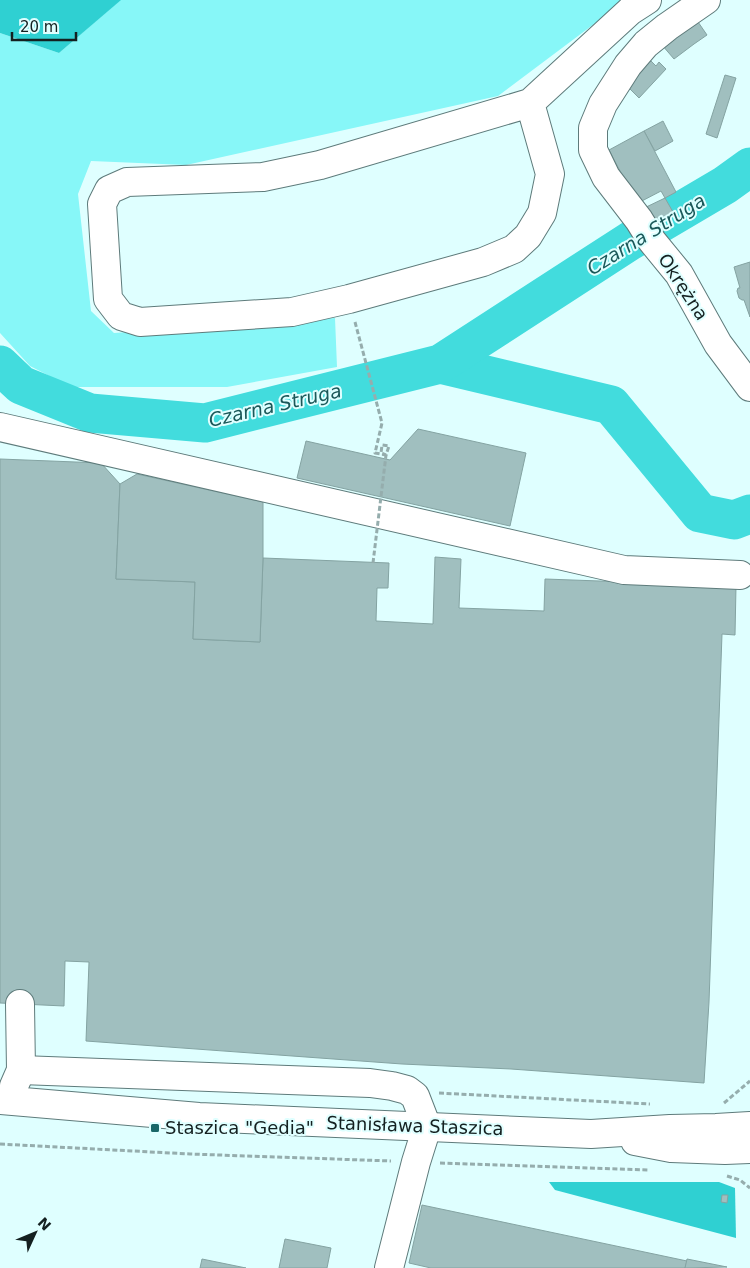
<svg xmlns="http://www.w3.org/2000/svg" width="750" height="1268" font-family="'DejaVu Sans',sans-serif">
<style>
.green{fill:#87f7f8}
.forest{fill:#2fd0d2}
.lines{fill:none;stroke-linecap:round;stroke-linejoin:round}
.river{stroke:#42dcdd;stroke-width:39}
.building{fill:#a0bfbf;stroke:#84a3a2}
.minor-casing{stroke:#5e7b7b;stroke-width:30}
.path{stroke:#95adad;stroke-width:3;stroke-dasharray:5 2.5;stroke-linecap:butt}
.minor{stroke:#fff;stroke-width:28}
.path-bridge{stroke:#95adad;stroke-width:3;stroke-dasharray:5 2.5;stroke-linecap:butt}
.poi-dot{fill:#196768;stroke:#dfffff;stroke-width:2}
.labels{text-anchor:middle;stroke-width:4;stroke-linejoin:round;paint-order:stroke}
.street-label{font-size:18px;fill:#142020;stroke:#dfffff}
.poi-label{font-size:18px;fill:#142020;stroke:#dfffff;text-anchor:start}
.water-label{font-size:19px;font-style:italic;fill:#1a5859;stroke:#dfffff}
</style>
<rect width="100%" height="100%" fill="#dfffff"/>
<path class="green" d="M120,0h506l-128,96 -312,69 -95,-4 -13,33 13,117 23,22 221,-15 2,49 -110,20h-156l-41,-21 -30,-33v-300l59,20z"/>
<g class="forest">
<path d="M0,0h121l-62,53 -59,-20z"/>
<path d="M549,1182h170l16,6 1,50 -181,-48z"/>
</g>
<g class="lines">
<g class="river">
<path d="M440,364l171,41 89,108 34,7 16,-6"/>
<path d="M0,365l21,20 69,28 115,10 235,-59 190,-123 95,-56 25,-18"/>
</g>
</g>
<g class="building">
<path d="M696,19l11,16 -13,9 -20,15 -12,-14z"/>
<path d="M650,60l6,6 3,-4 7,7 -27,29 -12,-12z"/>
<path d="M725,75l11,3 -19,60 -11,-4z"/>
<path d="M663,121l10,20 -18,10 -11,-20z"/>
<path d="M644,131l32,61 -11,6 -4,-7 -23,12 -21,-30 3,-2 -11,-21z"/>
<path d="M665,198l8,14 -25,13 -8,-15z"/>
<path d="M750,262v55l-6,-17h-2l-3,-2 -2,-7 1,-3h2l-6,-21z"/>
<path d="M418,429l108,24 -16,73 -213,-48 9,-37 84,19z"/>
<path d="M0,459l101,4 19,21 -4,95 79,3 -2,57 67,3 3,-84 126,5 -1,25h-11l-1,33 57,3 2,-67 26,2 -2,49 85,3 1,-32 191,7 -1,49 -13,-1 -13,368 -5,81 -193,-14 -109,-5 -316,-23 3,-79 -24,-1 -1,45 -64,-3z"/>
<path d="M137,474l126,28v56l-3,84 -67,-3 2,-57 -79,-3 4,-95z"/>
<path d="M722,1195h6l-1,8 -6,-1z"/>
<path d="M422,1205l265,56 -2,7h-254l-22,-5z"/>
<path d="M285,1239l46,9 -4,20h-48z"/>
<path d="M202,1259l44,9h-46z"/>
<path d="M687,1259l40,8 -42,1z"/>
</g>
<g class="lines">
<g class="minor-casing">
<g id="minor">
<path d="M706,0l-39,27 -21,17 -18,21 -25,39 -10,24v22l13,27 33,43 13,21 27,33 39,70 32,43"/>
<path d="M530,103l20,71 -8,39 -14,23 -14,13 -31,13 -134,37 -57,13 -152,10 -19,-6 -13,-17 -6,-95 7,-14 18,-8 136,-5 57,-12 210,-62 100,-92 17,-11"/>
<path d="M0,427l624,143 116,5"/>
<path d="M21,1070l349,13 22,3 15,4 8,6 12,31 -11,35 -27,106"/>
<path d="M14,1086l7,-16 -1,-66"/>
<path d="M0,1100l199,17 392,17 79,-5 46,-1 34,-2"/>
<path d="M635,1141l36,7 54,2 25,-1"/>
</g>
</g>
<g class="path">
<path d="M355,322l27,101 -7,30 11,2 3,-9 -7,-1 -1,8 5,2"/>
<path d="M439,1093l211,11"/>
<path d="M724,1103l26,-22"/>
<path d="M0,1144l190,10 201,7"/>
<path d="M440,1163l209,7"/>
<path d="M727,1176l13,4 10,8"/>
</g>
<use href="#minor" class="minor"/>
<path class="path-bridge" d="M373,563l13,-108"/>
</g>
<rect class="poi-dot" x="150" y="1123" width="10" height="10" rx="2.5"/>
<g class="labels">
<g class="street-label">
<text transform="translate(683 287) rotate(57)" y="6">Okrężna</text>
<text transform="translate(415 1126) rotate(2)" y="6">Stanisława Staszica</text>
</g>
<g class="poi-label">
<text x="165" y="1134">Staszica "Gedia"</text>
</g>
<g class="water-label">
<text transform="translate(646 234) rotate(-32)" y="7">Czarna Struga</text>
<text transform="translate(275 405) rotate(-13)" y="7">Czarna Struga</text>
</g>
</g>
<g transform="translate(35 1233) rotate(46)" stroke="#dfffff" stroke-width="4" paint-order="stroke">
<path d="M0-4L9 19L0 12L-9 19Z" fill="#142020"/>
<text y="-8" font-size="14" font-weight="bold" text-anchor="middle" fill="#142020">N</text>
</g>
<path d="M12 32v8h64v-8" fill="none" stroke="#142020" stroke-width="2.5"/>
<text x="20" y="32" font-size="15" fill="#142020" stroke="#dfffff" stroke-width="4" paint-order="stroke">20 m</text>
</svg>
